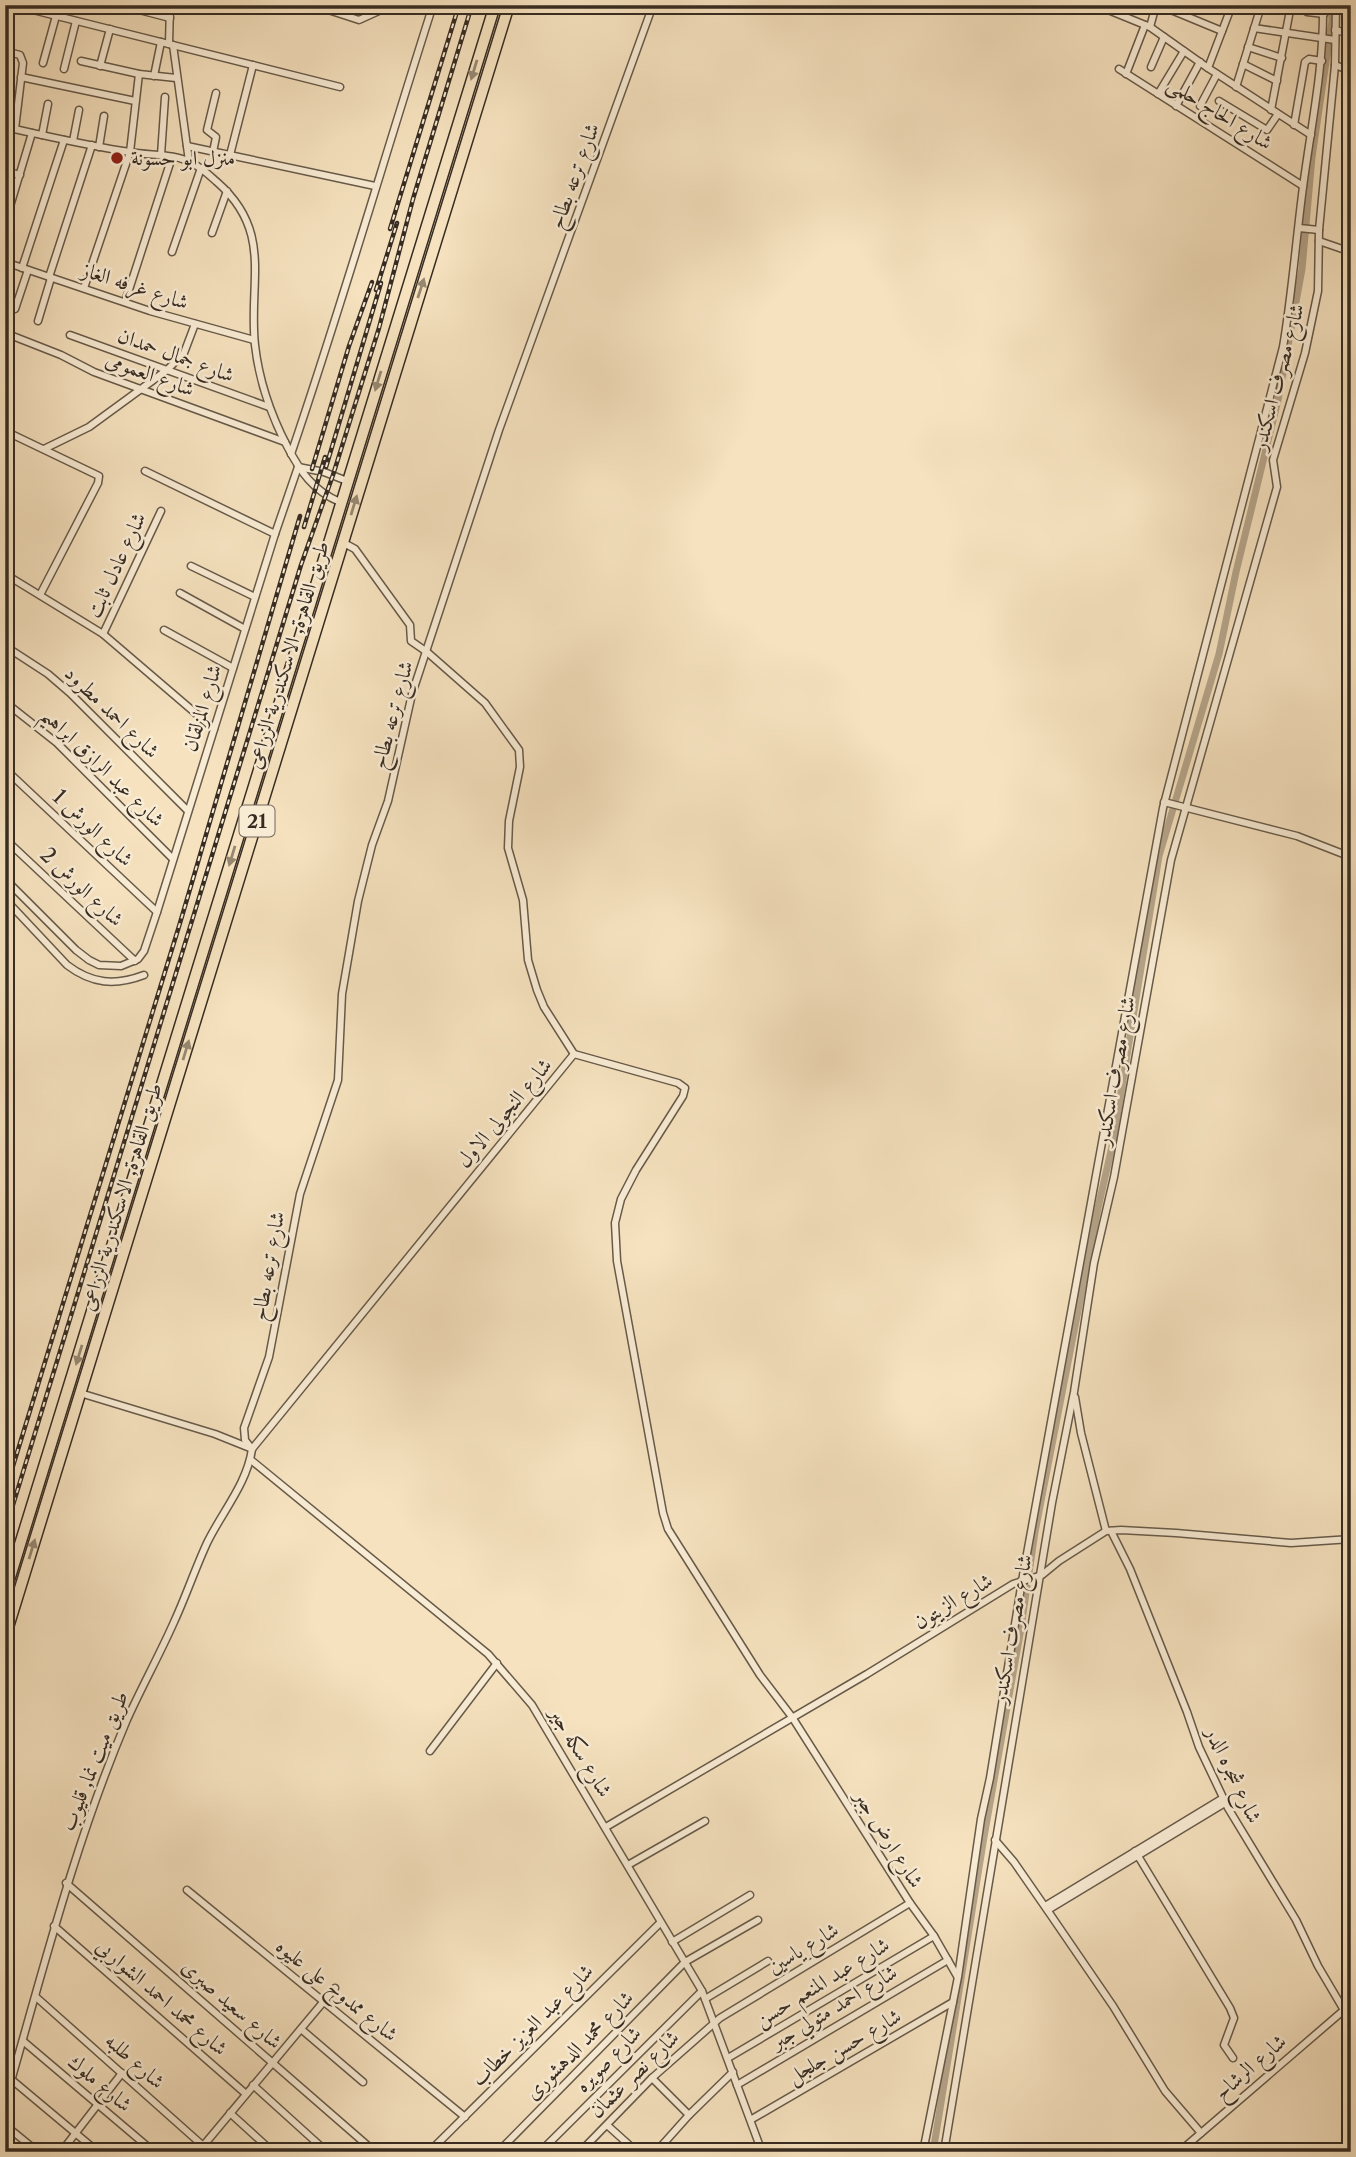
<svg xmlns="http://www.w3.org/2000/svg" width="1356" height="2157" font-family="'Libre Caslon Text',Amiri,serif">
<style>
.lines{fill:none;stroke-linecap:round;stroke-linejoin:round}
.canal{stroke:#b5a48a;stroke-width:7}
.street-casing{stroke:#675a49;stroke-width:9}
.highway-casing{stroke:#372c22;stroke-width:13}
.street{stroke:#f9ecd5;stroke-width:6}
.highway{stroke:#f6e2bf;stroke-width:10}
.rail-casing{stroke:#372c22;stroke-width:4.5}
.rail{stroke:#f9ecd5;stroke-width:2;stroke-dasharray:5;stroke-linecap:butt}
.oneway{fill:#968770}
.poi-dot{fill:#8f2418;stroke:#f9ecd5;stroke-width:2.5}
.labels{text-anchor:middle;stroke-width:5;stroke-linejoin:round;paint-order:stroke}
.shield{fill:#f9ecd5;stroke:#716658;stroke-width:2}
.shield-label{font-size:19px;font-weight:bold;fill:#372c22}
.street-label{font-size:21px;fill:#372c22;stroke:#f9ecd5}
.poi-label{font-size:21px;fill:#372c22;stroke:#f9ecd5;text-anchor:start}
</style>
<rect width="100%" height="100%" fill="#f6e2bf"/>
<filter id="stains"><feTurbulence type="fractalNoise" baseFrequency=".00286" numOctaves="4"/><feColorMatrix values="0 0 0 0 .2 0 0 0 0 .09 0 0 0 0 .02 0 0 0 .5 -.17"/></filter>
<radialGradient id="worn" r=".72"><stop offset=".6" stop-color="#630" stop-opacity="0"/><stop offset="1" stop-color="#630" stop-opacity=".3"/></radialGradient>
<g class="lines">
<path class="canal" d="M933,2152l51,-315 36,-203 15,-102 63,-324 15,-66 46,-286 60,-202 17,-82 42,-172 24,-131 10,-112 20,-136 -1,-16"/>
<g class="street-casing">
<g id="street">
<path d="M13,5l327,82"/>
<path d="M120,5l50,13"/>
<path d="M313,5l46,15 33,-15"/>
<path d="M418,5l14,3"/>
<path d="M1096,5l54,22 58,41 103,67"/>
<path d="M1159,5l63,26"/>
<path d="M1217,5l13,5"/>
<path d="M1336,9l15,2"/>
<path d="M1307,12l17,2"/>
<path d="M1150,27l6,-22"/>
<path d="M1254,28l81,12"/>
<path d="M1335,30l16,4"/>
<path d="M169,44l1,-39"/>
<path d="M173,45l16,116"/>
<path d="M1248,47l34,11"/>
<path d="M5,51l15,4 3,8 -8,66"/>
<path d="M81,61l58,13 37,4"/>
<path d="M43,63l13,-47"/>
<path d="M1243,64l34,17"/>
<path d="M1335,65l16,6"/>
<path d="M100,66l10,-37"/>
<path d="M1151,67l13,-30"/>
<path d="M1208,68l24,-63"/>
<path d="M64,69l12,-48"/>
<path d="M1119,69l184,117"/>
<path d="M1126,74l19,-49"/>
<path d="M154,76l7,-34"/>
<path d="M21,77l114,24"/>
<path d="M1236,87l25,-81"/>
<path d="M1158,94l26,-43"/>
<path d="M1219,101l48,29 11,-16"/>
<path d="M1176,106l24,-44"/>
<path d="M1200,106l17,-32"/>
<path d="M1271,110l20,-105"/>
<path d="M1294,125l11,-63 4,-3 13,2"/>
<path d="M5,127c42,9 83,19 125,25 20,4 44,1 62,11 10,5 17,12 25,19 57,50 31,100 38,163 4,36 16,70 32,101 13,25 26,45 53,56"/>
<path d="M42,135l6,-31"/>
<path d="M73,141l6,-31"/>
<path d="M187,146l188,40"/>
<path d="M99,147l5,-31"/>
<path d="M213,152l3,-15 -9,-7 9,-37"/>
<path d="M161,155l4,-58"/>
<path d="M230,155l23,-90"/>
<path d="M5,171l15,4"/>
<path d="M5,223l27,-90"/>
<path d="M1299,228l20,2"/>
<path d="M212,233l15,-42"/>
<path d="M1319,241l32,11"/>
<path d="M172,252l29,-84"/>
<path d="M5,262l145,49 104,29"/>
<path d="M22,268l42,-128"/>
<path d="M49,277l43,-132"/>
<path d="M84,288l46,-136 9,-78"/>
<path d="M125,302l47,-145"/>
<path d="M15,309l13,-39"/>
<path d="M38,321l13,-43"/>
<path d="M5,333l56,22 33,17 191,70"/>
<path d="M70,335l199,72"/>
<path d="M5,431l94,45 -1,7 -58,112"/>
<path d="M44,449l45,-22 78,-57 17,-17 11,-29"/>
<path d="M291,454c51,-149 94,-299 142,-449"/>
<path d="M298,467l26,5 23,9"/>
<path d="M145,471l130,63"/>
<path d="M342,542l13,7 55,76 1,16 16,11 58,51 34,47 1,17 -11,54 -1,27 15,52 5,60 9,30 7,17 30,47"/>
<path d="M191,566l64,31"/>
<path d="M5,574l98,60 111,95"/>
<path d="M180,593l65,36"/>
<path d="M164,630l69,38"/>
<path d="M103,634l58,-123"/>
<path d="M5,646l43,28 22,19 118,118"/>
<path d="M5,702l52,41 116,116"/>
<path d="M5,769l152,143"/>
<path d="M1164,802l133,34 54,21"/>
<path d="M5,839l130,122"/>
<path d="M5,879l71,71 13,10 10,5 22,1 17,-7 6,-8 13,-39 118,-378 23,-67"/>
<path d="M5,899l62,66c25,19 48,21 77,10"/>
<path d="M574,1054l104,29 7,5 -2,8 -47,74 -15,29 -6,24 2,38 46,252 5,16 92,146 32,42 118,186 24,33 23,40"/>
<path d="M80,1393l135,41 35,14"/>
<path d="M1075,1397l6,36 25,98"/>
<path d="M252,1449l-7,-9 -1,-12 25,-71 31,-163 38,-114 4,-86 16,-93 14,-56 16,-44 24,-107 87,-264 154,-425"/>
<path d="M252,1449l322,-395"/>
<path d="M251,1460l237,194 44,51 170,286 60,161"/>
<path d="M1111,1531l19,38 57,143 12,35 29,61 68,112 22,46 33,56"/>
<path d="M430,1751l67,-88"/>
<path d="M606,1827l261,-153 146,-90 29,-9 17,-14 47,-30 15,-1 55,3 115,10 60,-4"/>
<path d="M995,1840l19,22 36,52 63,92 52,85 36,42"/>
<path d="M1135,1851l95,157 4,10 -10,27 9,13"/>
<path d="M628,1865l77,-44"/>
<path d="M66,1883l309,269"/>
<path d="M187,1890l278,227"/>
<path d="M1045,1906l178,-108"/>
<path d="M1048,1910l177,-107"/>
<path d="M54,1926l192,168"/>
<path d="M672,1942l78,-47"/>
<path d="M5,1996l3,-6"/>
<path d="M36,1997l174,155"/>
<path d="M705,1999l63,-38"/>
<path d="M301,2029l62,53"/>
<path d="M23,2041l131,111"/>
<path d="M728,2058l206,-122"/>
<path d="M652,2078l37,37"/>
<path d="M12,2080l86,72"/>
<path d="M253,2085l74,67"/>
<path d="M737,2085l211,-125"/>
<path d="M5,2102c37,-128 69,-257 121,-380 15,-34 33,-66 48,-100 12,-26 21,-53 33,-79 15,-31 40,-59 45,-94"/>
<path d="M230,2113l43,39"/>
<path d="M752,2119l201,-117"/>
<path d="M5,2125l33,27"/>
<path d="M607,2125l30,27"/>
<path d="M61,2152l61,-79"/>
<path d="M198,2152l137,-164"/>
<path d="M429,2152l231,-229"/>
<path d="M498,2152l187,-190 73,-42"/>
<path d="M540,2152l162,-161"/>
<path d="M580,2152l72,-74 68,-60 190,-115"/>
<path d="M656,2152l33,-37 44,-43"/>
<path d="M923,2152l35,-175 23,-158 9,-41 32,-197 141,-773 120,-461c9,-53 13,-107 20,-160 8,-61 21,-120 20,-182"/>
<path d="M944,2152l108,-649 22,-111 20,-129 20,-86 57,-317 106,-373 -4,-27 32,-107 13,-62 1,-61 16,-165 1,-60"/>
<path d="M1179,2152l165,-142"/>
</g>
</g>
<g class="highway-casing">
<g id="highway">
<path d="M5,1593l490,-1588"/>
<path d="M5,1637l504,-1632"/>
</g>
</g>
<use href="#street" class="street"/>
<use href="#highway" class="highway"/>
<g class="rail-casing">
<g id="rail">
<path d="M390,229l69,-224"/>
<path d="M376,290l21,-67"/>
<path d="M326,467l55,-184"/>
<path d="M312,469l37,-123 23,-64"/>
<path d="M304,527l21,-70"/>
<path d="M5,1492l175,-569 120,-407"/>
<path d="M5,1531l296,-966 32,-90 46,-147 34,-129 59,-194"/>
</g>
</g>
<use href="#rail" class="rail"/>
</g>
<defs><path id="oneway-solid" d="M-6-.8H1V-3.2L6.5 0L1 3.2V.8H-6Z" transform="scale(1.75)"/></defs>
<g class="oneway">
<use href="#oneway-solid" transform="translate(474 70) rotate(107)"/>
<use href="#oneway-solid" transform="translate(421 288) rotate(-72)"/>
<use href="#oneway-solid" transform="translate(378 381) rotate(107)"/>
<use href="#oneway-solid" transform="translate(354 505) rotate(-73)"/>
<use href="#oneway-solid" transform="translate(232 856) rotate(107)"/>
<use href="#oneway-solid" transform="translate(186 1050) rotate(-73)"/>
<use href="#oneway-solid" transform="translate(79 1355) rotate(107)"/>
<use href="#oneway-solid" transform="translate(32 1549) rotate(-73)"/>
</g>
<circle class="poi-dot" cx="117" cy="158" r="7"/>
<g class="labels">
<rect class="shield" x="239.5" y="805.5" width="35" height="31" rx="5"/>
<g class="shield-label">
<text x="257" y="828">21</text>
</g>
<g class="street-label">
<text transform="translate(1220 113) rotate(32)" y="7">شارع الحاج حلمى</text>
<text transform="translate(574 176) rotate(-70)" y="7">شارع ترعه بطاح</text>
<text transform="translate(135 286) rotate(18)" y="7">شارع غرفه الغاز</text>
<text transform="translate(176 355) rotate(20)" y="7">شارع جمال حمدان</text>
<text transform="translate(150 374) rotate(20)" y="7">شارع العمومى</text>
<text transform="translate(1278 377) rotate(-75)" y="7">شارع مصرف اسكندر</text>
<text transform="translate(116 565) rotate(-65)" y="7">شارع عادل ثابت</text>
<text transform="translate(288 655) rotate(-73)" y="7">طريق القاهرة, الاسكندرية الزراعى</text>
<text transform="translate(202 708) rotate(-73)" y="7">شارع المزلقان</text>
<text transform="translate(112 712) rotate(44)" y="7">شارع احمد مطرود</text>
<text transform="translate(392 715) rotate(-75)" y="7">شارع ترعه بطاح</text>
<text transform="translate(103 767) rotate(44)" y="7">شارع عبد الرازق ابراهيم</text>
<text transform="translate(93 828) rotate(43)" y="7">شارع الورش 1</text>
<text transform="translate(82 887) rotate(43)" y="7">شارع الورش 2</text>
<text transform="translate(1115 1071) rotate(-80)" y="7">شارع مصرف اسكندر</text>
<text transform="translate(504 1113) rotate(-50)" y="7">شارع النجولى الاول</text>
<text transform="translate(121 1197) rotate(-73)" y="7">طريق القاهرة, الاسكندرية الزراعى</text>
<text transform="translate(268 1266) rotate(-80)" y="7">شارع ترعه بطاح</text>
<text transform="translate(953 1601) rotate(-31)" y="7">شارع الزيتون</text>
<text transform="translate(1012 1629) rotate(-80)" y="7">شارع مصرف اسكندر</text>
<text transform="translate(581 1752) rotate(59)" y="7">شارع سكه جير</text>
<text transform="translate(94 1761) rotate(-68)" y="7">طريق ميت نما, قليوب</text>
<text transform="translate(1234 1775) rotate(65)" y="7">شارع شجره الدر</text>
<text transform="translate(889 1839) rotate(58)" y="7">شارع ارض جبر</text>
<text transform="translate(803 1948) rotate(-31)" y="7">شارع ياسين</text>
<text transform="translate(822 1982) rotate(-31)" y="7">شارع عبد المنعم حسن</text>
<text transform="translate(337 1990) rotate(39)" y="7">شارع ممدوح على عليوه</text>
<text transform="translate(162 1997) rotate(41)" y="7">شارع محمد احمد الشواربي</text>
<text transform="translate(232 2004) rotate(41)" y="7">شارع سعيد صبرى</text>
<text transform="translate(834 2007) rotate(-31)" y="7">شارع احمد متولي جبر</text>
<text transform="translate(532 2025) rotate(-45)" y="7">شارع عبد العزيز خطاب</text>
<text transform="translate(579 2045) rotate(-45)" y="7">شارع محمد الدهشورى</text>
<text transform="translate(844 2046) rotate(-30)" y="7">شارع حسن جلجل</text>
<text transform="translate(608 2059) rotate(-45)" y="7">شارع صويره</text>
<text transform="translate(135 2061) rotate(42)" y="7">شارع طلبه</text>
<text transform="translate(1250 2067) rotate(-41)" y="7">شارع الرشاح</text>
<text transform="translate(634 2074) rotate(-44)" y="7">شارع نصر عثمان</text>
<text transform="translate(100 2083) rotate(40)" y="7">شارع ملوك</text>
</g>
<g class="poi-label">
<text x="131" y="165">منزل ابو حسونة</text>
</g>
</g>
<rect width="1356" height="2157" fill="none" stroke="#f6e2bf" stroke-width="28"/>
<rect x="7" y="7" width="1342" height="2143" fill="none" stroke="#372c22" stroke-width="3.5"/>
<rect x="14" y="14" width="1328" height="2129" fill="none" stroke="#372c22" stroke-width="2"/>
<rect width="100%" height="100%" filter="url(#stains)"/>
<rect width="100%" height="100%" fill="url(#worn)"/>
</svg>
